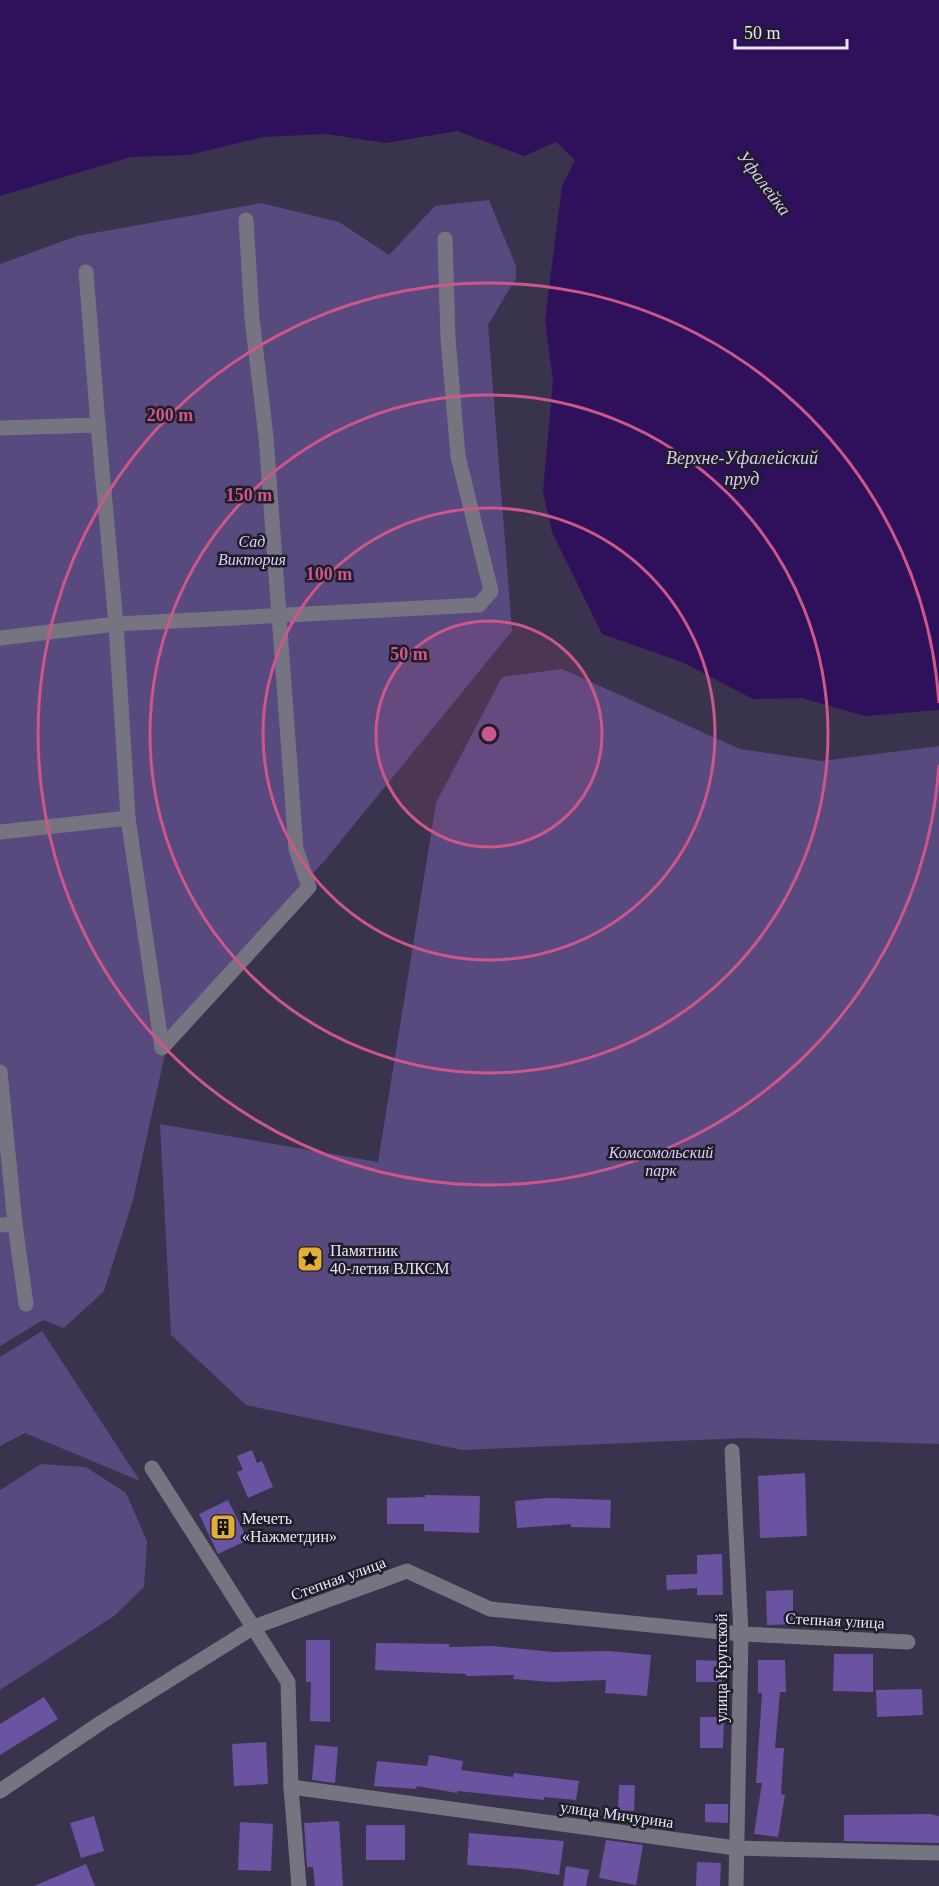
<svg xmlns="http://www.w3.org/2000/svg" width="939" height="1886" font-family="Georgia,serif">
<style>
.green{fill:#58497e}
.water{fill:#2e115a}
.building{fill:#6a53a0}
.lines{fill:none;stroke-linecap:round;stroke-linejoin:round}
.minor{stroke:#777481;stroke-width:15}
.ring{fill:none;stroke:#cd568a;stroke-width:3}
.labels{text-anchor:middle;stroke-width:5;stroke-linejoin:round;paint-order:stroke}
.park-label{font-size:16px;font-style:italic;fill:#dad0fc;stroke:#201d29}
.poi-label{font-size:16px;fill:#e8e5f6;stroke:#201d29;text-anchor:start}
.street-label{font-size:16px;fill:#e8e5f6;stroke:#201d29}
.water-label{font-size:18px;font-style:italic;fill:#d5cbf6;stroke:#201d29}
.centre{fill:#cd568a;stroke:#201d29;stroke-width:3}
.ring-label{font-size:18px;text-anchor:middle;font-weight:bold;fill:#cd568a;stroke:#201d29;stroke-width:5;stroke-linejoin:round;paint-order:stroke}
</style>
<rect width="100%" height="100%" fill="#3a334d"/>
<g class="green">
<path d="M489,200l27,66v12l-28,47 24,306 -186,228 -156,172 -37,169 -29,91 -40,37 -21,-8 -43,26v-1082l77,-28 184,-33 78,19 50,33 46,-49z"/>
<path d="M562,669l178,80 82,12 117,-15v698l-194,-6 -283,12 -216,-45 -75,-70 -11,-211 218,38 58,-359 66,-126z"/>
<path d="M42,1331l98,150 -115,-48 -25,13v-89z"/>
<path d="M41,1464l45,3 40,26 21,48 -3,46 -30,29 -114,74v-200z"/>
</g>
<path class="water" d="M0,0h939v710l-74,6 -63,-18 -49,1 -71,-37 -80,-28 -50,-102 -9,-41 10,-110 -8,-61 17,-134 13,-26 -19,-18 -32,14 -67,-25 -71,12 -60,-9 -63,3 -74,18 -58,2 -131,39z"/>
<g class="building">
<path d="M252,1450l5,13 5,-2 11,26 -25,11 -11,-26 6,-2 -6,-14z"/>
<path d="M805,1473l2,63 -47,2 -2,-62z"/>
<path d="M425,1495l55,1 -1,37 -55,-2v-7h-37v-26l38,-1z"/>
<path d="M548,1498l63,2 -1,28 -39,-1v-3l-54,4 -2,-27z"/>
<path d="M228,1500l20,40 -30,14 -19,-40z"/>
<path d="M722,1554l1,41h-26v-7l-30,2 -1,-15 31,-1v-19z"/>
<path d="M793,1590v34l-26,1 -1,-34z"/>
<path d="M306,1640h24v82l-20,-1 1,-39h-5z"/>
<path d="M376,1643l73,1v3l44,-1 60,6 56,-1 42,4 -4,41 -42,-3 1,-13 -55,2 -38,-3 1,-4 -48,1v-2l-91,-4z"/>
<path d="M834,1654h39v38l-40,-1z"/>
<path d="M696,1660l26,1v21h-26z"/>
<path d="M758,1660h27l1,32h-6l-5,56h9l-3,46 4,1 -7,42 -24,-3 8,-51h-6l6,-90h-4z"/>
<path d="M922,1689l1,26 -46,2 -1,-27z"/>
<path d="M44,1697l14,22 -58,36v-31z"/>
<path d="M700,1717h24l-1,31h-23z"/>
<path d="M266,1742l2,42 -34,2 -2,-42z"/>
<path d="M315,1745l23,2 -3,36 -23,-3z"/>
<path d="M429,1755l34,6 -2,9 52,7 1,-4 65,8 -3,19 -32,-3v3l-86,-9 -1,2 -40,-7 -1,3 -42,-3 3,-25 50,5z"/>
<path d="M619,1785h16l-1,26 -16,-1z"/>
<path d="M705,1804h23v19l-23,-1z"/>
<path d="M930,1814l9,2v27l-95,-2v-26z"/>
<path d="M94,1816l10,35 -23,7 -11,-35z"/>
<path d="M339,1821l4,65h-28l-2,-19h-6l-3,-44z"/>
<path d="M240,1822l33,2 -2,47 -33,-1z"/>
<rect x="366" y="1825" width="39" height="35"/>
<path d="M469,1833l95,8 -5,34 -38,-6 -54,-4z"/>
<path d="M606,1840l37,5 -7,40 -37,-7z"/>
<path d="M697,1862l24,1 -1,23h-24z"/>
<path d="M86,1864l9,22h-61z"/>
<path d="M566,1866l23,4 -3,16h-23z"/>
</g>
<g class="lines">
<g class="minor">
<path d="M98,425l18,199 12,194"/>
<path d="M0,428l98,-3 -12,-153"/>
<path d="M0,638l116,-14 363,-19 12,-14 -33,-135 -10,-118 -3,-99"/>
<path d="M0,832l128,-14 34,230 147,-161 -13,-38 -30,-412 -14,-119 -6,-98"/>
<path d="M0,1072l15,152"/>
<path d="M0,1225l15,-1 11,80"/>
<path d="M732,1451l9,183 -5,252"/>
<path d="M152,1468l136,214 3,105 8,99"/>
<path d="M291,1787l445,61 203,5"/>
<path d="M0,1791l102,-69 152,-95 153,-56 83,38 251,25 167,8"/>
</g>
</g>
<circle cx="489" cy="734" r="113" fill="#cd568a" fill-opacity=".12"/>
<g class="ring">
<circle cx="489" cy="734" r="113"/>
<circle cx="489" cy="734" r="226"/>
<circle cx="489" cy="734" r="339"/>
<path d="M939 765A451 451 0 1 1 939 703"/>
</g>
<defs>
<g id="sight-square" transform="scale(1.35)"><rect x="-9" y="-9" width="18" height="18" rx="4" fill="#e1af34" stroke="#201d29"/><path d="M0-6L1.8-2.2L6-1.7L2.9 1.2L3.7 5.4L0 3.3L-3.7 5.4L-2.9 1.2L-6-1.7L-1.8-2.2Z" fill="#111"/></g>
<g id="building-square" transform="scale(1.35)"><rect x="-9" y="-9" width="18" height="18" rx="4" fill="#e1af34" stroke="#201d29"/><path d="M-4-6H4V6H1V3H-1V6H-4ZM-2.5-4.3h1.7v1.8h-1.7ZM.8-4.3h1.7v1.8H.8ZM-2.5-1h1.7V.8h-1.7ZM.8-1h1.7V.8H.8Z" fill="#111"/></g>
</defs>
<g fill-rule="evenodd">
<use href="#sight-square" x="310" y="1259"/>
<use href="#building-square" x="223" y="1527"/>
</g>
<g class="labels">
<g class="park-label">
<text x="252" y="547">Сад<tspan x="252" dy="18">Виктория</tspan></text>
<text x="661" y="1158">Комсомольский<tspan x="661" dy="18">парк</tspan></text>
</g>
<g class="poi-label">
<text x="330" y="1256">Памятник<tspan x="330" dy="18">40-летия ВЛКСМ</tspan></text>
<text x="242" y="1524">Мечеть<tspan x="242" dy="18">«Нажметдин»</tspan></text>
</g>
<g class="street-label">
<text transform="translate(338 1578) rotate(-20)" y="6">Степная улица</text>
<text transform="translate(835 1620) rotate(3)" y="6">Степная улица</text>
<text transform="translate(721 1668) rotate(-90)" y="6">улица Крупской</text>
<text transform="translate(617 1814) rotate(8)" y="6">улица Мичурина</text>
</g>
<g class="water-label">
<text transform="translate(764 183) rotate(53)" y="6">Уфалейка</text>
<text x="742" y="464">Верхне-Уфалейский<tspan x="742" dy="21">пруд</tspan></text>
</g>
</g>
<circle cx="489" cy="734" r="9" class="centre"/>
<g class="ring-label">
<text x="170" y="421">200 m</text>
<text x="249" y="501">150 m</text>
<text x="329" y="580">100 m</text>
<text x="409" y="660">50 m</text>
</g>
<path d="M735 39v9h112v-9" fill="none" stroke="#e8e5f6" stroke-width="3"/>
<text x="744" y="39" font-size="18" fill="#e8e5f6" stroke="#201d29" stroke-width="4.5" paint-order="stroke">50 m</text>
</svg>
